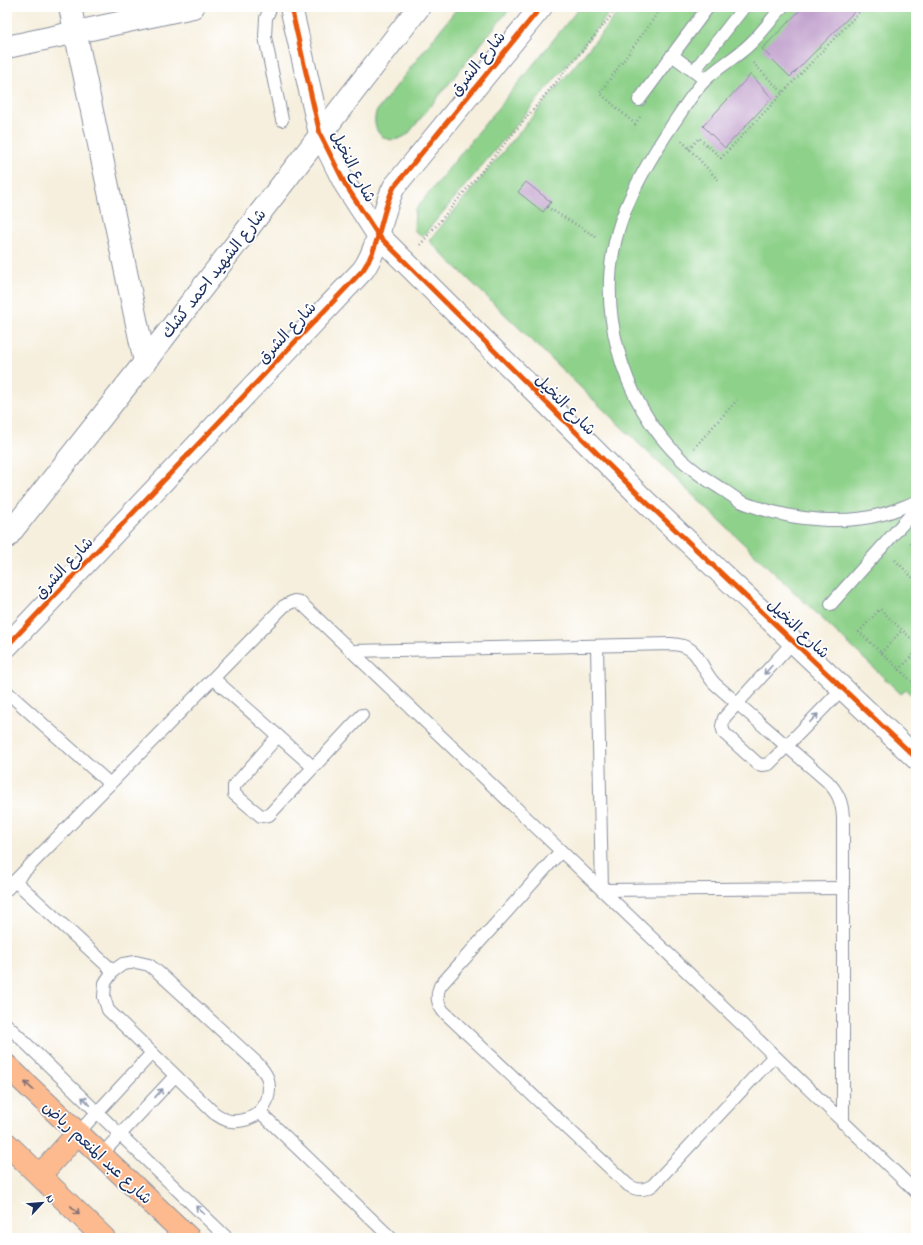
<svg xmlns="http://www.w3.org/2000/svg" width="923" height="1245" font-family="'Indie Flower','Playpen Sans Arabic',sans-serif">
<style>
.green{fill:#8ed18a;stroke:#548074}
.building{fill:#c2a3ce}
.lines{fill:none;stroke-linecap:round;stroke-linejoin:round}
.service-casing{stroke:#888f9e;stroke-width:14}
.minor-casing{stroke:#888f9e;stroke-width:24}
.trunk-casing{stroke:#888f9e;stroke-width:24}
.path{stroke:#888f9e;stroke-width:2.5;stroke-dasharray:1 3;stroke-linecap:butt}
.service{stroke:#fff;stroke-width:12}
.minor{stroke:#fff;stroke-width:22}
.trunk{stroke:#fcba8e;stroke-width:22}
.cycleway-casing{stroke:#fff;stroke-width:8}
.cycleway{stroke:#e8590c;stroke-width:5}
.oneway{stroke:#8d97ae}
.oneway2{stroke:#806e74}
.labels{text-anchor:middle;stroke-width:3.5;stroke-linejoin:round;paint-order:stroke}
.street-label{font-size:16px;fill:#1b2f5e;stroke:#fff}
</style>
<rect width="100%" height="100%" fill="#fff"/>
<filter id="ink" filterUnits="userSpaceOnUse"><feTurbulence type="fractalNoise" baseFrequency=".025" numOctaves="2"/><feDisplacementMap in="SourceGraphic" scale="8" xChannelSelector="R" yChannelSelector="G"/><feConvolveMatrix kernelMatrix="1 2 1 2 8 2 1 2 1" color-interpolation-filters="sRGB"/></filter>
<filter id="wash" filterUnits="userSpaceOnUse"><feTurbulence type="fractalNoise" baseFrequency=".012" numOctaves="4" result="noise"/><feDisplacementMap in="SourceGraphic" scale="16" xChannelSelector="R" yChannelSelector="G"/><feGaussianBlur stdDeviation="0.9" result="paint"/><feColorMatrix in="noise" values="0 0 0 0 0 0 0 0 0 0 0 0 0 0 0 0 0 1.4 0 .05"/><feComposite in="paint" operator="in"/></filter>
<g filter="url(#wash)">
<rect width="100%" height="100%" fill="#f6efdd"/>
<g class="green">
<path d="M458,7h53l-103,127c-19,14 -38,1 -32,-22z"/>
<path d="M580,7h33l-12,17 -179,213 -8,-7 1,-20z"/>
<path d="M622,7h294v692l-10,-9 -5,4 -267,-255 -205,-198 177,-213z"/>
</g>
<g id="blocks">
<g class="building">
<path d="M803,7h56l-69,70 -28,-28z"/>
<path d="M751,74l21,24 -47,50 -22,-22z"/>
<path d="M526,182l25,20 -8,10 -25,-20z"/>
</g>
</g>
</g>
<g filter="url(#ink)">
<use href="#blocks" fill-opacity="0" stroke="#888f9e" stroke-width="1"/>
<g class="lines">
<g class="service-casing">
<g id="service">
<path d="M271,7l-5,11 -1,19 17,83"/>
<path d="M782,7c-13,15 -24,32 -40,44 -12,10 -26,18 -37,29 -11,11 -19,25 -28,38 -22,32 -43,66 -56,103 -28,83 -1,179 61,239 12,11 25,20 38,28 7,4 13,9 20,13 6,3 13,5 19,7 37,12 85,17 124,6 11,-3 22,-8 33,-12"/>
<path d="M672,55l28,21"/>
<path d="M694,71l50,-64"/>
<path d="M639,100l69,-93"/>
<path d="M831,604l85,-95"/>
<path d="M794,641l-70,77 -2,8 2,7 34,31 4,1 7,-1 74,-76"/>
<path d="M597,646l5,244 241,-2"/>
<path d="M352,651l319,-7c30,1 27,22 44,40l112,97c11,11 15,21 16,36v306"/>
<path d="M214,679l99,88"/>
<path d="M7,692l103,92"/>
<path d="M278,736l-44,50v8l27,22 8,-1 93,-100"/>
<path d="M561,851l-121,135c-4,10 -3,16 3,25l185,174c9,6 16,6 25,0l121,-129"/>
<path d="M15,881l98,90"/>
<path d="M7,889l277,-283 10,-5 6,1 302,288 314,302"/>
<path d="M136,962l13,3 10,8 99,91c3,4 9,10 10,16 5,24 -12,43 -37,41 -6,0 -12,-5 -17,-8l-106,-103 -4,-13 1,-14 8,-12 10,-7z"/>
<path d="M7,1025l220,213"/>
<path d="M260,1112l131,126"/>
<path d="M78,1133l74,-80"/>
<path d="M101,1155l74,-79"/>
</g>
</g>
<g class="minor-casing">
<g id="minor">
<path d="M70,7l75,355"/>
<path d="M291,7l29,127 25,50 33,51 265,264 273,259"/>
<path d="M7,47l186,-40"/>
<path d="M7,537l138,-175 274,-355"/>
<path d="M7,646l356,-376c18,-26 17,-56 31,-83l147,-180"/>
</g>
</g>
<g class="trunk-casing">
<g id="trunk">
<path d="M7,1066l182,172"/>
<path d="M7,1144l97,94"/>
<path d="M40,1175l38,-42"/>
</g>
</g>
<g class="path">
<path d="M753,63l30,30"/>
<path d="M640,117l-5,7 -35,-31 62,-86"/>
<path d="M682,141l36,39"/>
<path d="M689,149l10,-11 22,20 143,-151"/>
<path d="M547,207l51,31"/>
<path d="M420,245l183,-219 15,-19"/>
<path d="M694,448l43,-48"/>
<path d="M910,543l6,5"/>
<path d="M895,560l21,21"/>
<path d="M916,643l-36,-34 -21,23 57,53"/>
<path d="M881,653l21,-23"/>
<path d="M899,670l17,-18"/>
</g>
<use href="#service" class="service"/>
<use href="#minor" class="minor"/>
<use href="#trunk" class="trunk"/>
<g class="cycleway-casing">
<g id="cycleway">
<path d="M291,7l29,127 25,50 33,51 265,264 273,259"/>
<path d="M7,646l356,-376c18,-26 17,-56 31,-83l147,-180"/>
</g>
</g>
<use href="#cycleway" class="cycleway"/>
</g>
<defs><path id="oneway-shaft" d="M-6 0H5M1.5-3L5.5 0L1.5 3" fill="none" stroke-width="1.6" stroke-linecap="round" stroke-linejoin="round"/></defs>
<g class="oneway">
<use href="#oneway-shaft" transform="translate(768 670) rotate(132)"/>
<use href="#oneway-shaft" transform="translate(814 718) rotate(-46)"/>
<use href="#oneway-shaft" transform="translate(159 1093) rotate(-47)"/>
<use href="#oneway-shaft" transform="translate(86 1101) rotate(-136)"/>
<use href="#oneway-shaft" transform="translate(200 1210) rotate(-136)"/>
</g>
<g class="oneway2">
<use href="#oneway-shaft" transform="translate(29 1086) rotate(-137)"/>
<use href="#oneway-shaft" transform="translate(75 1210) rotate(44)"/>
</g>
</g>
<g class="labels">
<g class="street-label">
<text transform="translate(477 63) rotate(-51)" y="6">شارع الشرق</text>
<text transform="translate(354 166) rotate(62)" y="6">شارع النخيل</text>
<text transform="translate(213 273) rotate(-52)" y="6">شارع الشهيد احمد كشك</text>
<text transform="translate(286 332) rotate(-47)" y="6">شارع الشرق</text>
<text transform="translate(566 404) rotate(45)" y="6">شارع النخيل</text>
<text transform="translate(63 567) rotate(-47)" y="6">شارع الشرق</text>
<text transform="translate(799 628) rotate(43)" y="6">شارع النخيل</text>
<text transform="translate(98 1152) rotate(43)" y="6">شارع عبد المنعم رياض</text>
</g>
</g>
<rect width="923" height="1245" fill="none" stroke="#fff" stroke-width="24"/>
<g transform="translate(42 1203) rotate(64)" stroke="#ffffff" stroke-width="3" paint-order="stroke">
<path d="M0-3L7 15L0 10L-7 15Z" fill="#1b2f5e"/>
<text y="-6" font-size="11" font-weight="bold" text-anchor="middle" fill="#1b2f5e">N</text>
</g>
</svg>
